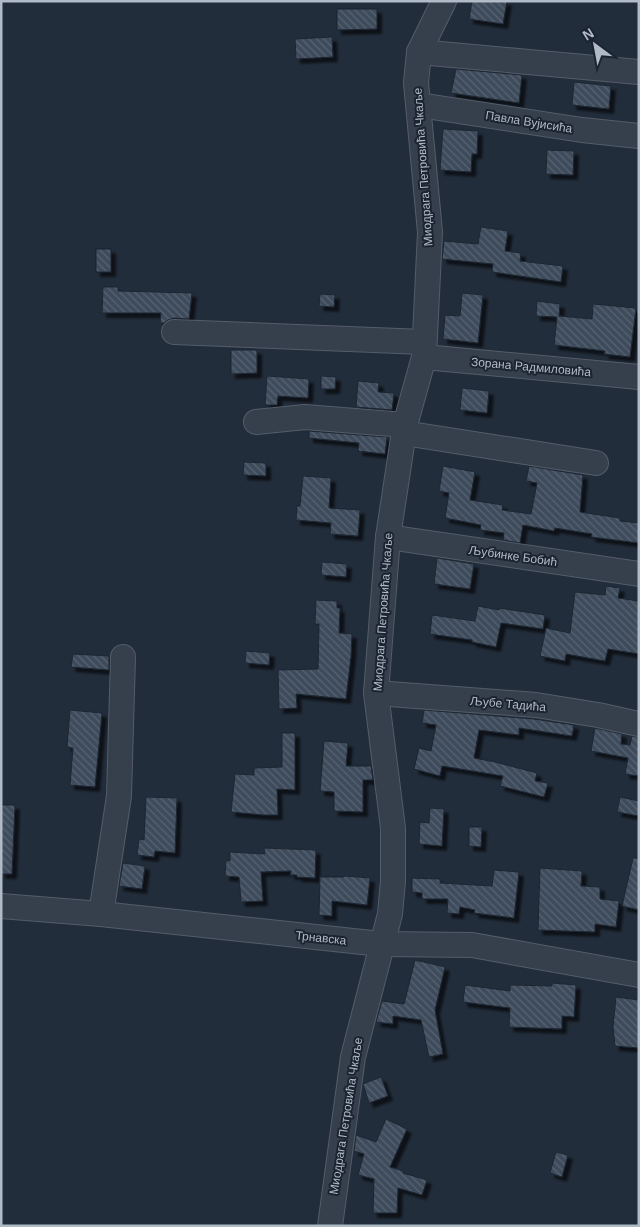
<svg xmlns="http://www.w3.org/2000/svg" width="640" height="1227" font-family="Arial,sans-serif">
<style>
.building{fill:url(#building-back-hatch);stroke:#1d2632;filter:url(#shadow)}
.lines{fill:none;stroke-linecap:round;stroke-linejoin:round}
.minor-casing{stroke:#545d69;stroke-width:26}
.minor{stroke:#363f4c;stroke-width:24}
.labels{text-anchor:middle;stroke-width:4;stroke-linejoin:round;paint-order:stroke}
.street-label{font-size:12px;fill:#b1bac7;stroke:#1b2430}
</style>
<defs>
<pattern id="building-back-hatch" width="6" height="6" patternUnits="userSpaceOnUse" patternTransform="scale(1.25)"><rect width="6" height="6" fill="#3e4b5b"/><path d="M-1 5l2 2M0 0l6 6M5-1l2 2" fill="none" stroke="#586371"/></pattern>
<filter id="shadow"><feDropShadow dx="4.5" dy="4.5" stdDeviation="1" flood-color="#0009"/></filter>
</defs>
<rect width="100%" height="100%" fill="#222d3b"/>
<g class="building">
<path d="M472,1h35l-4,23 -34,-5z"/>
<path d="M337,9h40v20l-40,1z"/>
<path d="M332,37l1,20 -37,2 -1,-20z"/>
<path d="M456,69l66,6 -3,28 -68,-10z"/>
<path d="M574,82l37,4 -2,23 -37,-4z"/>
<path d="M443,129l35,2 -1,23h-5l-1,18 -31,-2z"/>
<path d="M547,150l27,1 -1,24 -27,-1z"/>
<path d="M481,227l27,4 -3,20 16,2 -1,8 43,5 -2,16 -69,-10 1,-8 -51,-5 2,-18 34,3z"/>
<rect x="96" y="249" width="15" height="23"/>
<path d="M103,287h15v4l74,2 -3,26 -15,-1 -6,2 -4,3h-4l1,-10h-59z"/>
<path d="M462,293l21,2 -5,48 -35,-4 2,-24 15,1z"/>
<path d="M320,294l15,1 -1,12 -15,-1z"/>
<path d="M537,301l23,3 -1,12 33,3 1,-15 43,4 -6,49 -26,-3 1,-3 -51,-6 3,-28 -21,-1z"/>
<path d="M231,350h26v23l-26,1z"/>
<path d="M267,376l42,3 -1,19 -30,-2 -1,9h-12z"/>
<path d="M321,376l15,1 -1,12h-14z"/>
<path d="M358,381l21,2 -1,9 16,1 -2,17 -36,-3z"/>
<path d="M462,388l27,3 -2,22 -27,-3z"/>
<path d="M309,431l78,6 -2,17 -27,-3 1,-8 -50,-5z"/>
<path d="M244,462l22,1v13l-23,-1z"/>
<path d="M443,466l32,6 -5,28 33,5 -1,5 29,4 6,-31 -11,-2 3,-15 54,9 -3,37 40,6v3l19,2v20l-48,-6 1,-3 -37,-6 -1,3 -31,-6 -3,18 -17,-3 1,-7 -24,-3 1,-5 -36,-7 4,-25 -10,-2z"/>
<path d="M303,476l28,2 -2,30 31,2 -2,26 -28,-2 1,-11 -35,-3 1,-14h3z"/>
<path d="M437,558l37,6 -4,25 -36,-5z"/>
<path d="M322,562l25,2 -1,13 -25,-2z"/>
<path d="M606,586l14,2 -2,10 21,3v53l-31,-5 -3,12 -39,-7 -1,7 -25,-5 6,-28 24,5 5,-41 30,3z"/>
<path d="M316,600l21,1v7h3l-1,25 13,1 -1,22 -5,43 -50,-5 1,14 -18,1 -1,-39 40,-1 1,-45h-4z"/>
<path d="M478,606l21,4v-2l46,7 -2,14 -42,-6 -5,24 -24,-5v-2l-42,-6 2,-19 43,6z"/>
<path d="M246,651l24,2 -1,12 -24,-2z"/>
<path d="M73,654l36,2v14l-38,-3z"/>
<path d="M70,710l32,3 -7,74 -25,-2 3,-37 -6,-1z"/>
<path d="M424,710l110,9 40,6 -2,11 -53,-8v7l-40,-5 -5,28 21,4 42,11 -2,8 13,2 -4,14 -44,-11 3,-10 -61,-10 -2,10 -26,-7 5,-21 12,3 5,-26 -14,-2z"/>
<path d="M595,728l27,6 -1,10 9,1 2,-9 7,1v39l-14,-2 3,-16 -37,-7z"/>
<path d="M282,733h13v57l-18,-1 1,26h-14l-33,-3 4,-38 19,1v-7l28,-1z"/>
<path d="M324,741l24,2 -2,23h25l2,14h-10v32l-29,-1v-19l-14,-1z"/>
<path d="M146,797l31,1 -2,55 -20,-2 -1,6 -17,-2 2,-16 5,1z"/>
<path d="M620,797l19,4v15l-22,-4z"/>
<path d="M1,805h14l-3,69h-11z"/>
<path d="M430,808l14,1 -2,37 -23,-2 1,-22 9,1z"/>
<path d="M469,827h13l-1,20 -12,-1z"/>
<path d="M264,848l52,2 -1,28 -18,-1v-2h-7l1,-4 -30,1 2,29 -22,1 -2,-25 -14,-1 1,-16 4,1v-9l35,2z"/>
<path d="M633,858h6v52l-17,-4z"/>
<path d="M123,863l22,3 -3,23 -23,-3z"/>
<path d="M540,868l42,3 -1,15 19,1v12l19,2 -3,26 -21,-3v8l-57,-2z"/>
<path d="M494,870l25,2 -5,46 -40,-5 1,-3 -15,-3 -1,7 -12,-1 1,-14h-26v-6l-10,-1v-14l28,1v4l52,3z"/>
<path d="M345,876l25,2 -3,27 -35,-4v15l-13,-1 1,-38h24z"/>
<path d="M415,960l30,7 -10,43 8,44 -14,3 -8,-37 -28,-4v8l-17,-2 6,-21 22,3z"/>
<path d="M552,983l24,2 -2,32 -12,-1v13l-53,-2 1,-19 -47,-6 2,-17 45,6v-6l42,1z"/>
<path d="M616,997l23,3v48l-24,-2 -2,-19z"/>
<path d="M381,1077l7,19 -19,7 -6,-19z"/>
<path d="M386,1119l21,10 -17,38 13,4v2l24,7 -5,15 -24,-7 -1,25h-24l1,-34 -16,-4 6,-21 -10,-3 2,-16 20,7z"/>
<path d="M556,1152l12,3 -6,22 -12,-4z"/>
</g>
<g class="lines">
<g class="minor-casing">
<g id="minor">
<path d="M419,52l220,20"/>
<path d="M419,105l163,25 57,6"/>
<path d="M174,332l250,10"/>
<path d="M424,357l215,20"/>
<path d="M256,422l49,-5 100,8"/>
<path d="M404,433l192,30"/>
<path d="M388,537l251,37"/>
<path d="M376,693l160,12 62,10 41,9"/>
<path d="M1,906l100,8 280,30 91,1 167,30"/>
<path d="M101,914l18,-118 4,-139"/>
<path d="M330,1226l23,-169 37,-143 3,-33v-53l-17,-135 12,-156 17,-112 19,-68 6,-125 -14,-149 3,-31 25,-51"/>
</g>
</g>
<use href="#minor" class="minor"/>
</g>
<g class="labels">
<g class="street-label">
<text transform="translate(529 122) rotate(9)" y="4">Павла Вујисића</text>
<text transform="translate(423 167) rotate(-94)" y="4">Миодрага Петровића Чкаље</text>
<text transform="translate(531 367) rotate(5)" y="4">Зорана Радмиловића</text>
<text transform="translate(513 556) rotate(8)" y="4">Љубинке Бобић</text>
<text transform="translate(383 612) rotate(-86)" y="4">Миодрага Петровића Чкаље</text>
<text transform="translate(508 704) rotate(5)" y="4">Љубе Тадића</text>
<text transform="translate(321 938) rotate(6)" y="4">Трнавска</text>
<text transform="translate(346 1116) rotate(-81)" y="4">Миодрага Петровића Чкаље</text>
</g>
</g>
<rect width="640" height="1227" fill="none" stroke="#b1bac7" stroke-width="5"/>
<g transform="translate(595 45) rotate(328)" stroke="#1b2430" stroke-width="4" paint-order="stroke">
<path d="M0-4L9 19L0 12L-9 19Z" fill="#b1bac7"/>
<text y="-8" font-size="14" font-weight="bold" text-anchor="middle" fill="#b1bac7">N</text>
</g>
</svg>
